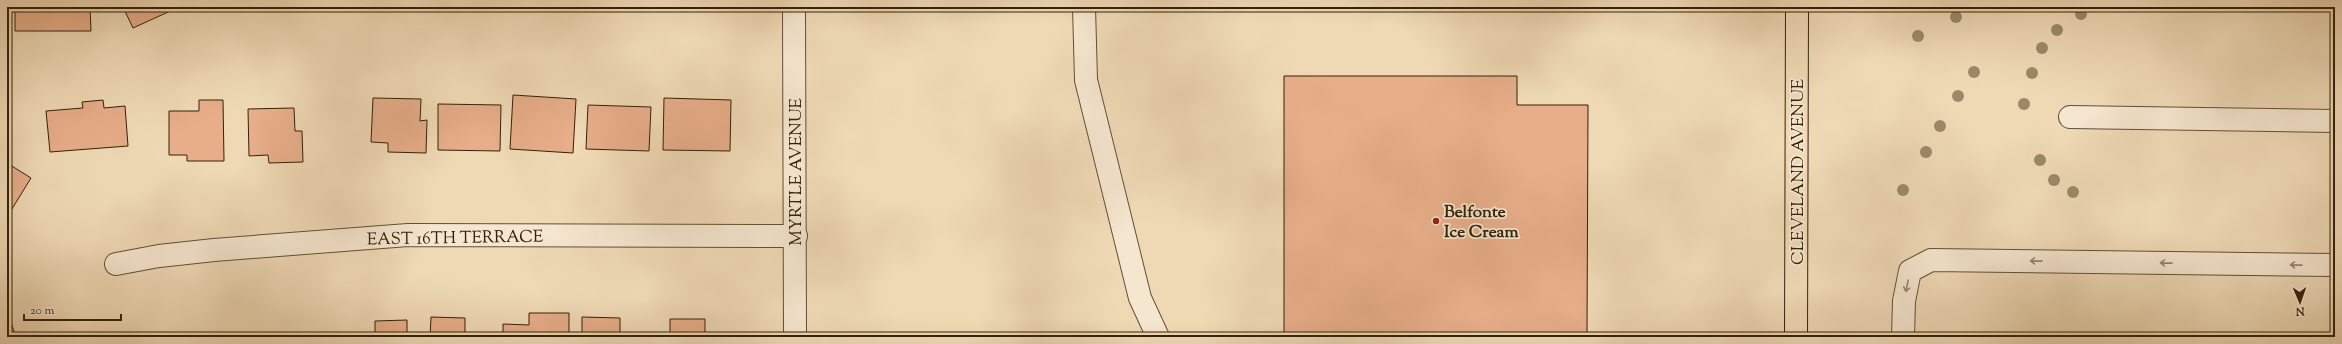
<svg xmlns="http://www.w3.org/2000/svg" width="2342" height="344" font-family="'Sorts Mill Goudy',serif">
<style>
.building{fill:#e7ae89;stroke:#332208}
.lines{fill:none;stroke-linecap:round;stroke-linejoin:round}
.minor-casing{stroke:#625033;stroke-width:24}
.major-casing{stroke:#332208;stroke-width:24}
.minor{stroke:#f5e6cf;stroke-width:22}
.major{stroke:#efd9b5;stroke-width:22}
.tree{fill:#9a8a69}
.oneway{stroke:#94846c}
.poi-dot{fill:#8f2418;stroke:#f5e6cf;stroke-width:1.5}
.labels{text-anchor:middle;stroke-width:3.5;stroke-linejoin:round;paint-order:stroke}
.street-label{font-size:17px;fill:#332208;stroke:#f5e6cf}
.poi-label{font-size:17px;font-weight:bold;fill:#332208;stroke:#f5e6cf;text-anchor:start}
</style>
<rect width="100%" height="100%" fill="#efd9b5"/>
<filter id="stains"><feTurbulence type="fractalNoise" baseFrequency=".005" numOctaves="4"/><feColorMatrix values="0 0 0 0 .2 0 0 0 0 .09 0 0 0 0 .02 0 0 0 .5 -.17"/></filter>
<radialGradient id="worn" r=".72"><stop offset=".6" stop-color="#630" stop-opacity="0"/><stop offset="1" stop-color="#630" stop-opacity=".3"/></radialGradient>
<g class="building">
<path d="M15,7h75l1,24h-76z"/>
<path d="M123,7h56l-46,21z"/>
<path d="M1284,76h233v29h71l-1,232h-303z"/>
<path d="M513,95l63,4 -3,54 -63,-4z"/>
<path d="M373,98l48,1 -1,22 7,-1 -1,33 -38,-1v-9l-17,-1z"/>
<path d="M664,98l67,2 -1,51 -67,-1z"/>
<path d="M103,100l1,8 21,-2 3,40 -78,6 -4,-41 37,-3 -1,-6z"/>
<path d="M199,100h24l1,61h-37v-6h-18v-44h30z"/>
<path d="M438,104l63,1 -1,46 -62,-1z"/>
<path d="M588,105l63,2 -2,44 -63,-2z"/>
<path d="M294,108l1,23h7l1,31 -34,1 -1,-8 -19,1 -1,-47z"/>
<path d="M7,163l24,15 -24,39z"/>
<path d="M7,311l9,26h-9z"/>
<path d="M529,313h40v24h-66v-13l26,1z"/>
<path d="M431,317l34,1v16l18,1 -1,2h-52z"/>
<path d="M582,317l38,1v15h18v4h-56z"/>
<path d="M670,319h35v15h19v3h-54z"/>
<path d="M407,320v17h-32v-16z"/>
<path d="M237,333l35,1v3h-35z"/>
</g>
<g class="lines">
<g class="minor-casing">
<g id="minor">
<path d="M794,7l1,330"/>
<path d="M1084,7l2,73 54,218 18,39"/>
<path d="M2070,117l265,4"/>
<path d="M116,264l43,-8 55,-6 194,-15 388,1"/>
<path d="M1903,337l1,-36 6,-30 21,-11 404,5"/>
</g>
</g>
<g class="major-casing">
<path id="major" d="M1796,337l1,-330"/>
</g>
<use href="#minor" class="minor"/>
<use href="#major" class="major"/>
</g>
<g class="tree">
<circle cx="2081" cy="14" r="6"/>
<circle cx="1956" cy="17" r="6"/>
<circle cx="2057" cy="30" r="6"/>
<circle cx="1918" cy="36" r="6"/>
<circle cx="2042" cy="48" r="6"/>
<circle cx="1974" cy="72" r="6"/>
<circle cx="2032" cy="73" r="6"/>
<circle cx="1958" cy="96" r="6"/>
<circle cx="2024" cy="104" r="6"/>
<circle cx="1940" cy="126" r="6"/>
<circle cx="1926" cy="152" r="6"/>
<circle cx="2040" cy="160" r="6"/>
<circle cx="2054" cy="180" r="6"/>
<circle cx="1903" cy="190" r="6"/>
<circle cx="2073" cy="192" r="6"/>
</g>
<defs><path id="oneway-shaft" d="M-6 0H5M1.5-3L5.5 0L1.5 3" fill="none" stroke-width="1.6" stroke-linecap="round" stroke-linejoin="round"/></defs>
<g class="oneway">
<use href="#oneway-shaft" transform="translate(2036 261) rotate(-179)"/>
<use href="#oneway-shaft" transform="translate(2166 263) rotate(-179)"/>
<use href="#oneway-shaft" transform="translate(2296 265) rotate(-179)"/>
<use href="#oneway-shaft" transform="translate(1907 286) rotate(102)"/>
</g>
<circle class="poi-dot" cx="1436" cy="221" r="4"/>
<g class="labels">
<g class="street-label">
<text transform="translate(795 172) rotate(-90)" y="6">MYRTLE AVENUE</text>
<text transform="translate(1797 172) rotate(-90)" y="6">CLEVELAND AVENUE</text>
<text transform="translate(455 237) rotate(-1)" y="6">EAST 16TH TERRACE</text>
</g>
<g class="poi-label">
<text x="1444" y="217">Belfonte<tspan x="1444" dy="20">Ice Cream</tspan></text>
</g>
</g>
<rect width="2342" height="344" fill="none" stroke="#efd9b5" stroke-width="24"/>
<rect x="8" y="8" width="2326" height="328" fill="none" stroke="#332208" stroke-width="2"/>
<rect x="12" y="12" width="2318" height="320" fill="none" stroke="#332208"/>
<g transform="translate(2300 302) rotate(178)" stroke="#f5e6cf" stroke-width="3" paint-order="stroke">
<path d="M0-3L7 15L0 10L-7 15Z" fill="#332208"/>
<text y="-6" font-size="11" font-weight="bold" text-anchor="middle" fill="#332208">N</text>
</g>
<path d="M24 314v6h97v-6" fill="none" stroke="#332208" stroke-width="2"/>
<text x="30" y="314" font-size="12" fill="#332208" stroke="#f5e6cf" stroke-width="3" paint-order="stroke">20 m</text>
<rect width="100%" height="100%" filter="url(#stains)"/>
<rect width="100%" height="100%" fill="url(#worn)"/>
</svg>
